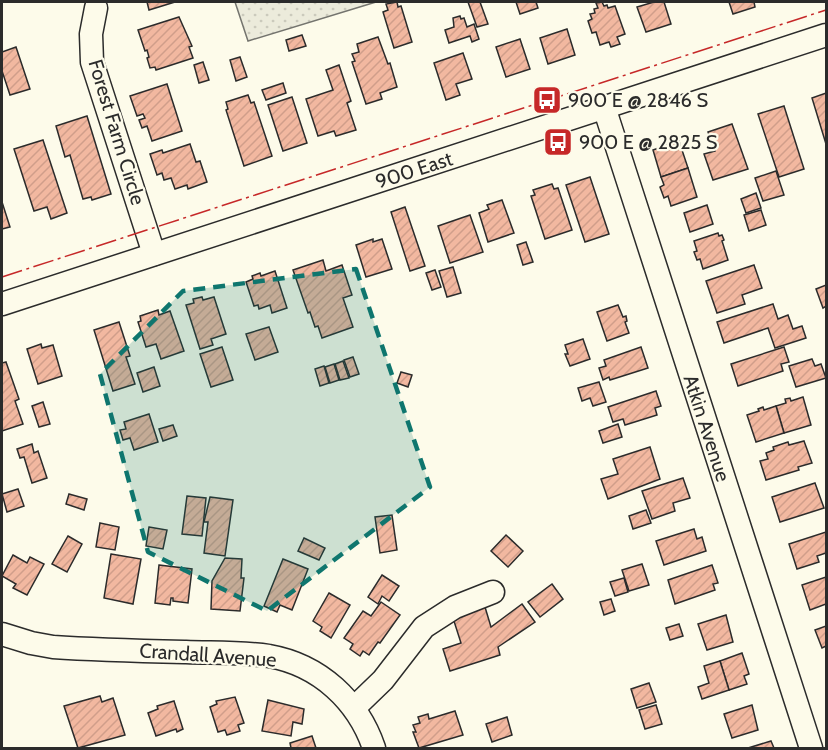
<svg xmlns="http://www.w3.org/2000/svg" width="828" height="750" font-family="Cabin,sans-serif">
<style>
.green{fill:url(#green-dots);stroke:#74746e;stroke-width:1.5}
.building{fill:url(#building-hatch);stroke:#2b2b2b;stroke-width:1.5}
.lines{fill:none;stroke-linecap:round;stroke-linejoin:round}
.minor-casing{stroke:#2b2b2b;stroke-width:25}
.minor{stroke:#fdfbea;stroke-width:22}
.power{stroke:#c62828;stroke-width:1.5;stroke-dasharray:21 4.5 3 4.5;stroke-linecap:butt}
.marked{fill:#0f766e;fill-opacity:0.2;stroke:#0f766e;stroke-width:4.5;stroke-dasharray:12 8;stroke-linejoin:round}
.labels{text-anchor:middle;stroke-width:4.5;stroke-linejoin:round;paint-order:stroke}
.poi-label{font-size:20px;fill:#2b2b2b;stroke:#fdfbea;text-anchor:start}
.street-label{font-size:20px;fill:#2b2b2b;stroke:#fdfbea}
</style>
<defs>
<pattern id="green-dots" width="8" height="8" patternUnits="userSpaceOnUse" patternTransform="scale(1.5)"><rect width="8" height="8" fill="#ecebdb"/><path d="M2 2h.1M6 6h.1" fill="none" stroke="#cbcabc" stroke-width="1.8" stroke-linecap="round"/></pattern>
<pattern id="building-hatch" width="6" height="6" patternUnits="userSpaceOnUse" patternTransform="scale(1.5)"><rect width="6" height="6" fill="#f2b8a0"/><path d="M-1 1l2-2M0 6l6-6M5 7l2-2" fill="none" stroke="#d09e8a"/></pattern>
</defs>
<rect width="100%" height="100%" fill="#fdfbea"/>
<path class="green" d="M235,2h141l-128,39z"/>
<g class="building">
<path d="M147,2h28l-26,8z"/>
<path d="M397,2l1,5 3,-1 11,36 -18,6 -11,-36 5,-2 -2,-6z"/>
<path d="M468,2h12l8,22 -11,3z"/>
<path d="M516,2h20l2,6 -18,6z"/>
<path d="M602,2l2,4 3,-1 1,3 7,-2 10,28 -8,3 3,7 -9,3 -2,-5 -9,3 -4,-13 -4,1 -4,-12 4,-2 -2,-5 5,-1 -1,-4 4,-1 -2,-5z"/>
<path d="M654,2h10l7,22 -25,8 -9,-25z"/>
<path d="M729,2h25l1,5 -22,7z"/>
<path d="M460,16l1,3 3,-1 3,9 7,-3 5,15 -7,3 -2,-6 -21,7 -4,-13 9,-3 -1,-9z"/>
<path d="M179,17l13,29 -3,1 4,11 -37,12 -1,-3 -5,1 -3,-10 2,-1 -2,-7 -2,1 -7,-21z"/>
<path d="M567,29l8,26 -27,9 -8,-26z"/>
<path d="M302,35l4,11 -17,5 -3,-11z"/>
<path d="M378,37l10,27 2,-1 7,24 -17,6 2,6 -16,5 -14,-42 3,-1 -3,-7 7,-2 -2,-8z"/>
<path d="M520,39l10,30 -24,8 -10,-30z"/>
<path d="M16,47l14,42 -20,6 -8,-24v-19z"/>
<path d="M463,53l9,26 -16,5 4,11 -14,5 -12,-37z"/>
<path d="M240,57l7,20 -11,4 -6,-21z"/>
<path d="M203,62l6,18 -10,3 -5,-18z"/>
<path d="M339,65l12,36 -4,2 9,27 -20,6 -2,-5 -16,5 -12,-37 27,-9 -7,-20z"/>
<path d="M283,83l3,10 -20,7 -4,-10z"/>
<path d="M167,84l15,47 -30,10 -5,-15 -5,2 -3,-8 6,-2 -2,-4 -6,2 -7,-20z"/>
<path d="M826,93v51l-14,-46z"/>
<path d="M248,95l3,8 3,-1 18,54 -28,10 -18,-56 2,-1 -2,-7z"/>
<path d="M292,97l15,46 -24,8 -15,-46z"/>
<path d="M784,106l20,63 -25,8 -21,-63z"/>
<path d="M87,116l24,78 -19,6 -1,-3 -8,2 -13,-44 -5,2 -9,-31z"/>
<path d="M732,124l16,45 -35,11 -9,-26 11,-3 -7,-19z"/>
<path d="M43,140l24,73 -16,6 -4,-12 -13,4 -20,-62z"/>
<path d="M679,141l9,27 -27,9 -8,-27z"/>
<path d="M190,144l6,18 4,-1 7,21 -19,7 -1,-4 -12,4 -4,-11 -7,2 -2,-7 -5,2 -7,-21 12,-4 1,3z"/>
<path d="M688,168l9,29 -26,9 -3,-10 -4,2 -4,-11 4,-2 -3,-8z"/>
<path d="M776,171l8,24 -21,6 -8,-23z"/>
<path d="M590,177l19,57 -24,8 -19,-57z"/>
<path d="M552,184l2,5 4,-1 14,42 -27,9 -14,-43 4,-1 -2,-5z"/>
<path d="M756,193l5,15 -15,5 -5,-14z"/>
<path d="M502,200l12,33 -26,9 -9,-29 10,-4 -2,-4z"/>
<path d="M2,202l8,25 -8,2z"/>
<path d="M707,205l6,19 -23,8 -6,-19z"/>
<path d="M405,207l20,59 -15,5 -19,-59z"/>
<path d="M761,210l5,15 -17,6 -5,-16z"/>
<path d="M470,215l13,37 -33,11 -12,-37z"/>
<path d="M718,233l1,3 3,-1 2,5 -2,1 6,19 -25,9 -3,-10 -3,1 -3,-8 3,-1 -3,-10z"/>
<path d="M373,239v3l9,-3 10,30 -26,8 -10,-32z"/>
<path d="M526,242l7,20 -10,3 -6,-20z"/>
<path d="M323,260l3,11 16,-6 10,30 -9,3 10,29 -31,11 -4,-12 -3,1 -5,-15 -2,1 -15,-43z"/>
<path d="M754,265l8,23 -20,7 3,9 -28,9 -11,-32z"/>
<path d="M453,267l8,26 -14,4 -8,-26z"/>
<path d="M435,270l6,17 -9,3 -6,-17z"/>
<path d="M275,271l12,37 -15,5 -2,-8 -11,4 -1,-4 -4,1 -8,-24 7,-3 -1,-3 8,-3 1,3z"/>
<path d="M826,285v21l-3,2 -7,-19z"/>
<path d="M202,297l1,3 11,-3 12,37 -15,5 2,6 -13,4 -14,-44 8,-2 -1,-4z"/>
<path d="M773,304l5,15 10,-4 5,14 9,-3 4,12 -31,10 -7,-20 -44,15 -7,-21z"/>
<path d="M618,305l5,12 3,-1 1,5 -2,1 4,11 -22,8 -10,-29z"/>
<path d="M158,310l1,5 11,-4 14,40 -23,8 -5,-15 -10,3 -8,-25 3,-1 -1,-5z"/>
<path d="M119,322l11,34 -4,1 9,27 -22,7 -19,-61z"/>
<path d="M269,327l9,25 -23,8 -9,-26z"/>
<path d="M583,339l7,20 -20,7 -5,-12h3l-3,-9z"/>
<path d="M41,344l1,4 11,-3 9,31 -24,8 -11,-35z"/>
<path d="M222,347l11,33 -22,7 -11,-33z"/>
<path d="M641,347l7,21 -38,12 -1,-3 -6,3 -4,-12 7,-2 -2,-6z"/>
<path d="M784,347l5,15 -8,2 2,7 -45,15 -7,-22z"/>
<path d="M353,357l6,17 -9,3 -6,-17z"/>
<path d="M812,359l3,7 6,-2 5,14 -30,9 -7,-21z"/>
<path d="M343,361l6,17 -9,2 -5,-16z"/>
<path d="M6,362l13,37 -4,2 8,23 -21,7v-68z"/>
<path d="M334,364l5,16 -9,3 -5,-16z"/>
<path d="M324,366l5,17 -9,3 -5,-17z"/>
<path d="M154,367l6,19 -17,6 -6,-19z"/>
<path d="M401,372l11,3 -4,12 -11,-4z"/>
<path d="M599,382l7,20 -13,4 -3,-8 -8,3 -4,-13z"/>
<path d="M656,391l5,15 -6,2 2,7 -32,10 -2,-6 -10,3 -5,-15z"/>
<path d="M803,397l8,28 -27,8 -8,-27 10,-3 -1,-4 5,-1 1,3z"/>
<path d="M43,402l7,22 -11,3 -7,-21z"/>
<path d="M776,406l8,27 -28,9 -9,-27 12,-4 -1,-2 5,-2 1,3z"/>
<path d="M149,414l9,28 -24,8 -4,-12 -7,2 -3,-10 6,-1 -2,-7z"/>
<path d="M618,424l4,13 -19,6 -4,-12z"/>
<path d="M173,425l4,11 -14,5 -4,-12z"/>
<path d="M804,441l8,22 -14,4 1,3 -33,10 -6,-19 8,-2 -2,-6 8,-3 -1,-3 15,-5 1,3z"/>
<path d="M32,444l2,9 4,-2 9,27 -15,5 -8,-26 -4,1 -3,-9z"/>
<path d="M650,447l10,32 -52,20 -7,-20 17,-5 -5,-15z"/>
<path d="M683,478l7,20 -17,5 2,8 -23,8 -10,-28z"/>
<path d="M815,483l9,25 -44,14 -8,-25z"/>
<path d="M18,489l6,17 -17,6 -5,-18z"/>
<path d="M69,494l18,5 -3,11 -18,-6z"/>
<path d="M187,496l19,2 -4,38 -20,-2z"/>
<path d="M210,497l23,3 -8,56 -21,-3 4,-31h-4z"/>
<path d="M646,510l5,13 -18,6 -4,-13z"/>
<path d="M392,515l5,35 -17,3 -5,-36z"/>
<path d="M100,523l19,4 -4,23 -19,-3z"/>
<path d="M149,527l18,3 -4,19 -17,-3z"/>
<path d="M694,529l3,10 5,-2 4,14 -42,14 -8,-24z"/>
<path d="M826,532v21l-9,3 2,6 -22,7 -8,-25z"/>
<path d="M506,535l17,16 -15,16 -17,-16z"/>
<path d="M68,536l14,8 -15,28 -15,-8z"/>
<path d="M304,538l21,10 -6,12 -21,-9z"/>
<path d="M111,554l30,5 -8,45 -29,-6z"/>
<path d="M13,555l14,8 3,-6 14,7 -17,31 -14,-7 3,-4 -14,-8z"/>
<path d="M225,558l17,1 -1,19h3l-4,33 -29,-2 1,-28z"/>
<path d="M283,559l25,10 -16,41 -12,-5 -3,7 -13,-6z"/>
<path d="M642,564l7,21 -20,6 -7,-21z"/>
<path d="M159,565l33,4 -4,34 -15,-2v-3h-2l-1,7 -15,-2z"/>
<path d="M712,565l6,18 -5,1 2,6 -40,14 -7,-24z"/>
<path d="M382,575l17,11 -10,15 -7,-5 -4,8 -10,-7z"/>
<path d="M826,577v27l-16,6 -8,-25z"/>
<path d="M624,578l4,14 -13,4 -5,-14z"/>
<path d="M552,584l11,15 -23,18 -12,-15z"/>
<path d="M329,593l21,12 -19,33 -11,-7 2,-4 -9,-6z"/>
<path d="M611,599l4,12 -11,4 -4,-13z"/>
<path d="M381,602l19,13 -20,28 -2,-1 -9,13 -6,-4 -3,5 -10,-7 3,-5 -9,-6 19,-27 8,5z"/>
<path d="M522,604l13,18 -37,25 2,8 -50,16 -7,-22 18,-6 -8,-25 32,-11 6,20z"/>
<path d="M726,615l7,27 -26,8 -9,-26z"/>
<path d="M679,624l4,12 -13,4 -4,-12z"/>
<path d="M826,626v20l-4,2 -7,-18z"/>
<path d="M742,653l7,21 -5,2 3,8 -18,6 -9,-29z"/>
<path d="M720,661l9,29 -27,9 -4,-12 11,-4 -5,-17z"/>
<path d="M649,683l7,19 -19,6 -6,-19z"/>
<path d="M100,696l2,6 11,-4 12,37 -47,13 -14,-42z"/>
<path d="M235,697l9,26 -6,2 2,6 -13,4 -2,-5 -7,2 -8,-25 7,-3 -1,-3z"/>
<path d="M268,700l36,9 -2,15 -9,-2 -2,14 -29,-5z"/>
<path d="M174,701l9,28 -6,3 -1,-3 -20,7 -8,-23 10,-4 -1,-3z"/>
<path d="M656,705l6,19 -17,5 -6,-19z"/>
<path d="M752,705l6,25 -26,8 -8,-24z"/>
<path d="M455,711l8,24 -44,13 -6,-16h3l-3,-7 7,-2 -2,-6 10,-3 1,5z"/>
<path d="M507,717l5,18 -20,7 -6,-18z"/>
<path d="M312,736l4,12h-25l-1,-5z"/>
<path d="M771,741l3,7h-26z"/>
</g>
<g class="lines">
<g class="minor-casing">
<g id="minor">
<path d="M96,8l-5,26 1,28 62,192"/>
<path d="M604,107l207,641"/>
<path d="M2,304l824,-269"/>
<path d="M2,634l29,9 22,4c44,3 89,4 133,5 28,1 56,0 83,4 51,9 89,45 105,92"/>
<path d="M354,708l29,-28 41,-53 31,-20 38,-15"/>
</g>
</g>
<use href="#minor" class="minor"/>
<path class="power" d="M2,277l824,-267"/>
</g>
<path class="marked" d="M356,269l74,218 -163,124 -119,-59 -48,-178 83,-83z"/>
<defs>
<g id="bus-square" transform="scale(1.5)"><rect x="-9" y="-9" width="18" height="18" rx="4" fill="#c62828" stroke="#fdfbea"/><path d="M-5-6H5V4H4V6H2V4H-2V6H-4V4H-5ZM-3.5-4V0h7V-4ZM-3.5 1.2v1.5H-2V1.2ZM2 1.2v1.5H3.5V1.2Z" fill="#fff"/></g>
</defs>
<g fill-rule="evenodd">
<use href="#bus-square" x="547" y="100"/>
<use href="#bus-square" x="558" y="142"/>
</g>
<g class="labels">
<g class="poi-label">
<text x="568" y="107">900 E @ 2846 S</text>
<text x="579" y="149">900 E @ 2825 S</text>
</g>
<g class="street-label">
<text transform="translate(117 132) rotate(73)" y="7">Forest Farm Circle</text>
<text transform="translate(414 170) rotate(-18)" y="7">900 East</text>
<text transform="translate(707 428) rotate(72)" y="7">Atkin Avenue</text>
<text transform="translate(208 655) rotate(4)" y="7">Crandall Avenue</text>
</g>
</g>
<rect width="828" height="750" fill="none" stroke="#2b2b2b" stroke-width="6"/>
</svg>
